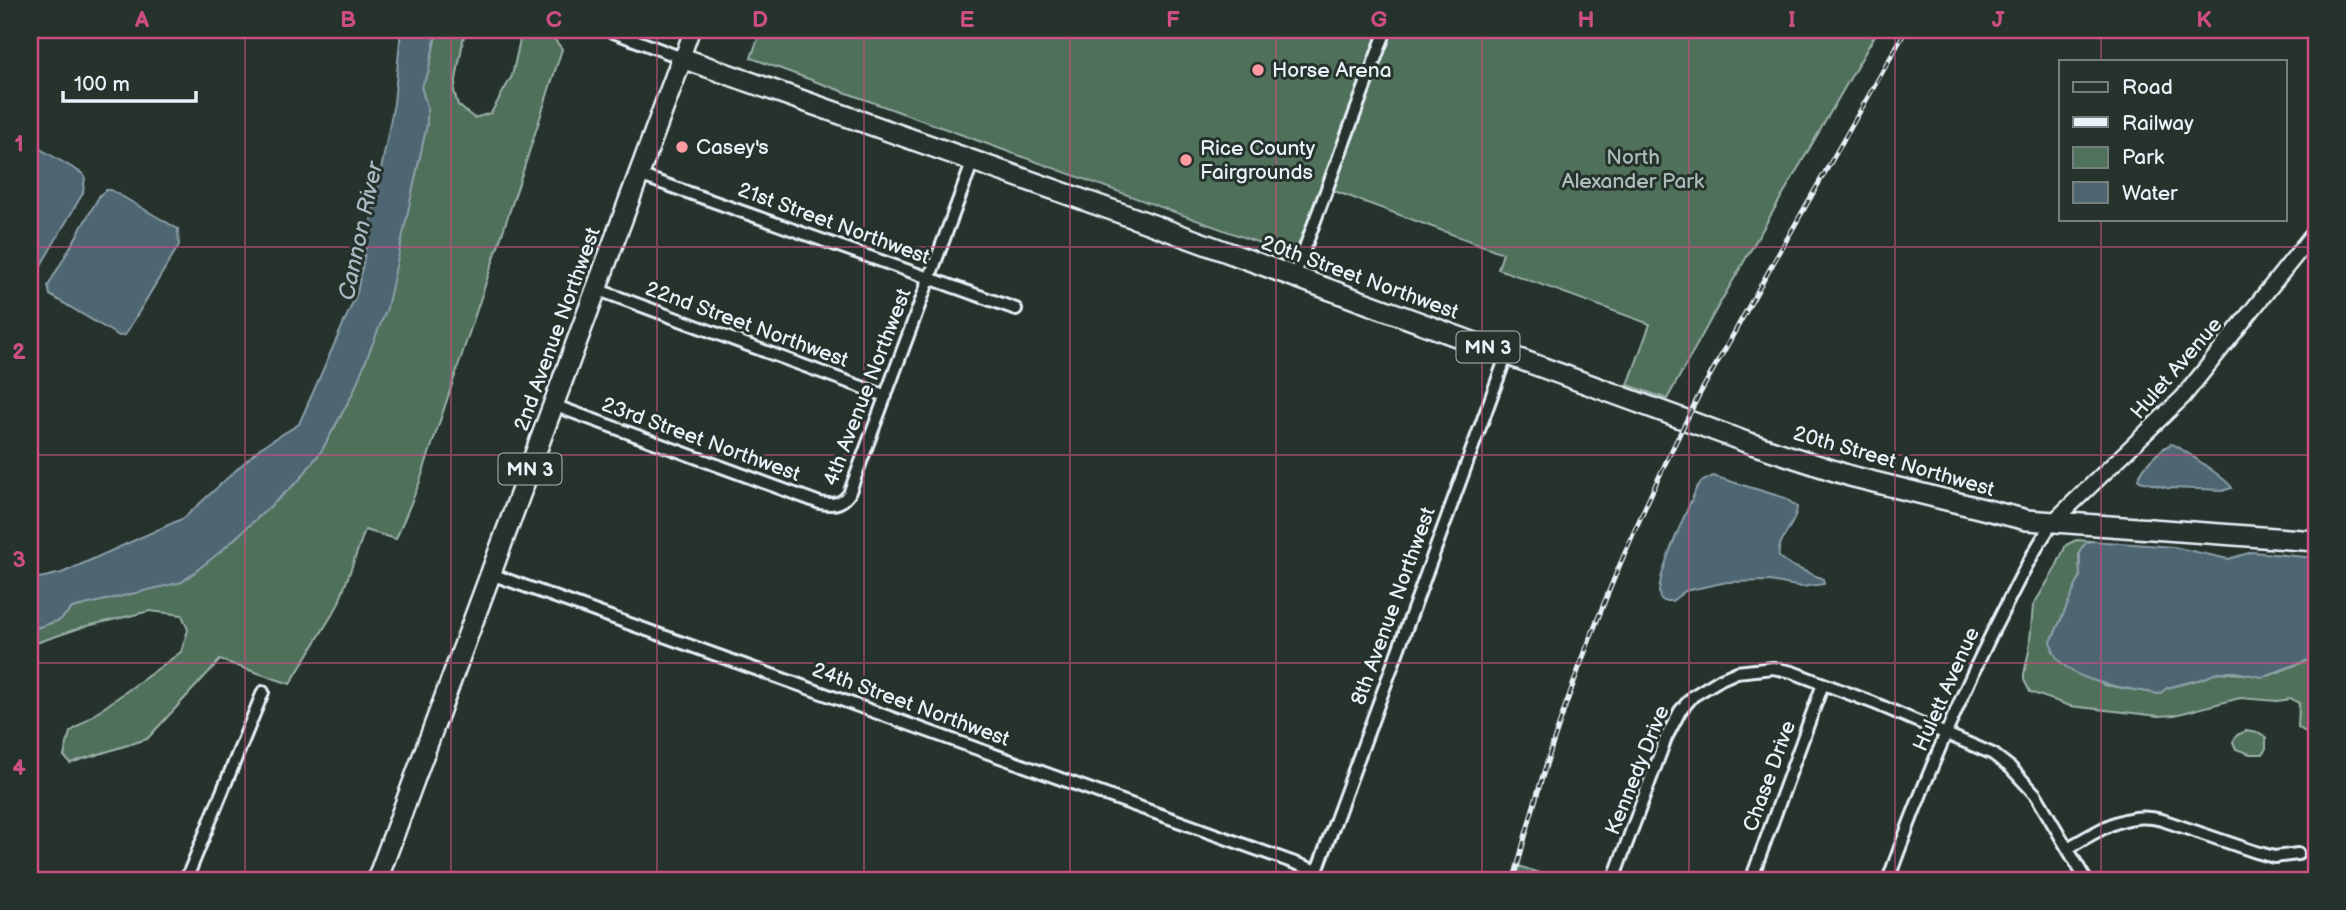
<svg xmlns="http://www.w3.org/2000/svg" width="2346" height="910" font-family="'Balsamiq Sans',sans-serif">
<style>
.green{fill:#50715b;stroke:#9cb1aa;stroke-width:2}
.water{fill:#4d6672;stroke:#8b9ea8;stroke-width:2}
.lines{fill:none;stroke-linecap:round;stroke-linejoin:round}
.street-casing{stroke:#e8f1f8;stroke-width:16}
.secondary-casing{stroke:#e8f1f8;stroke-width:19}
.highway-casing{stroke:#e8f1f8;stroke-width:24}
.street{stroke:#26332d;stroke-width:10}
.secondary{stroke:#26332d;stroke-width:14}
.highway{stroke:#26332d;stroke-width:19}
.rail-casing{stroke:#e8f1f8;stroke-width:5}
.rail{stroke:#26332d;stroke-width:2.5;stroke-dasharray:8;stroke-linecap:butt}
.grid{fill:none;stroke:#cc4e82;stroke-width:2;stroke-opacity:0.55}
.poi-dot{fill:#ff9aa2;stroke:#26332d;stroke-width:2.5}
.labels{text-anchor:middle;stroke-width:6;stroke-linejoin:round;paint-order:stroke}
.shield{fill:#26332d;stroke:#aeb8bb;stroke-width:2}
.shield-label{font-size:19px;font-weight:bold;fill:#e8f1f8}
.poi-label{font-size:21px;fill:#e8f1f8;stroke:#26332d;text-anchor:start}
.park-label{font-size:21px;fill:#abbeb9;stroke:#26332d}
.street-label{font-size:21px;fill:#e8f1f8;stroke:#26332d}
.water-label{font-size:23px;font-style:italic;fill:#aab9c2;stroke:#26332d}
.neatline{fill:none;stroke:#cc4e82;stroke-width:2.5}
.grid-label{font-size:23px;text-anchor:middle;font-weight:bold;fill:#cc4e82}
</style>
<rect width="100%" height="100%" fill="#26332d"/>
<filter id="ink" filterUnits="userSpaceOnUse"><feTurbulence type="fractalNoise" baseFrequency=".0143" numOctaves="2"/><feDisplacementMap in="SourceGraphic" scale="14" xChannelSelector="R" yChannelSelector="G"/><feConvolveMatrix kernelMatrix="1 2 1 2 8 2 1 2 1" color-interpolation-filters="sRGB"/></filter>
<g filter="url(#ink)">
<g class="green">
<path d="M437,30h28l-11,61 4,14 16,13 17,-5 21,-37 9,-41 6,-5h20l15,19 -39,122 -104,313 -23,55 -31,-9 -27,75 -48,79 -70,-24 -73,79 -77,24 -6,-7 6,-24 111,-80 7,-22 -6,-15 -32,-4 -67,16 -53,18v-15l30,-10 12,-12 45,-12 103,-44 79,-72 23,-30 30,-55 49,-154 26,-117v-17l-6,-20 7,-14z"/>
<path d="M761,30h1117l-162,280 -49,89 -39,-14 22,-61 -152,-55 5,-16 -171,-63 -26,70 -555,-202z"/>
<path d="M2076,540l16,1 -9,5 -4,9 1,22 -29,65 9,19 14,10 31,14 54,9 8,-6 38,-10 13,-6 50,4 48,-19v79l-8,-2 -10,-7 1,-24 -8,-4 -14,2 -37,-3 -65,17 -16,1 -89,-10 -40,-14 -6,-12v-6l5,-23 4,-45 22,-37 11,-24z"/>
<path d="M2246,731l12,2 8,5v10l-3,6h-13l-14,-5 -3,-7 4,-7z"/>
<path d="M1516,865l43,15h-47z"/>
</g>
<g class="water">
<path d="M401,30h36l-9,43 -7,14 6,20v17l-40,184 -35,87 -30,55 -23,30 -79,72 -38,30 -110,26 -12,12 -30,10v-50l32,-7 122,-55 76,-70 39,-24 58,-131 37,-190z"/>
<path d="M30,143l53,31 2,4 -2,15 -53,91z"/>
<path d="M106,190h5l67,39 1,16 -54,90 -6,1 -69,-41 -2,-9 52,-91z"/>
<path d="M2171,444c7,1 58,37 61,44l-7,2 -58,-2 -27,-7 -2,-2c4,-12 21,-29 33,-35z"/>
<path d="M1713,476l72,22 12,9c-1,19 -21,32 -18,50l9,7 35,15 1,5 -22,3 -32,-6 -43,1 -42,9 -13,10h-8l-4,-3c-7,-18 28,-88 36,-109l5,-7z"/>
<path d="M2092,541l82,6 54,12 24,-7 64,6v99l-54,20 -27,-5h-17l-13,6 -38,10 -8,6c-30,-6 -104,-11 -108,-52l29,-65v-27l6,-7z"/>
</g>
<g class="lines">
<g class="street-casing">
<g id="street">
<path d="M608,30l74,28"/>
<path d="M639,175l377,134"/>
<path d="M1294,277l92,-247"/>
<path d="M596,289l290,107"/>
<path d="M553,405l267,98c12,2 21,2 29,-9l124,-333"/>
<path d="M491,574l826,297 190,-517"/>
<path d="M2068,848c30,-17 58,-38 94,-28l94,32 18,5 24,-3"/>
<path d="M186,880l77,-188"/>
<path d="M1613,880l53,-142 14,-27 13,-15 28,-17 16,-7 36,-4 19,4 82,31 119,51 18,14 25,27 50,85"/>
<path d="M1751,880l72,-196"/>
<path d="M1888,880c31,-85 66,-170 106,-251 19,-37 36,-74 60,-108"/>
</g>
</g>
<g class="secondary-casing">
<g id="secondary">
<path d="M682,58l10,-28"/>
<path d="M2054,521l129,-124 133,-167"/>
</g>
</g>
<g class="highway-casing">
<path id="highway" d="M377,880l305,-822 430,152 634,232 104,34 177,44 289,21"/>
</g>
<use href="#street" class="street"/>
<use href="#secondary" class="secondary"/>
<use href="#highway" class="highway"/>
<g class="rail-casing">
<path id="rail" d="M1514,880c40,-164 103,-322 179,-473 14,-28 31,-55 46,-83 55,-99 112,-196 167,-294"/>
</g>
<use href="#rail" class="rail"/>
</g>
</g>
<path class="grid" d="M245,30v850M451,30v850M657,30v850M864,30v850M1070,30v850M1276,30v850M1482,30v850M1689,30v850M1895,30v850M2101,30v31M2101,219v661M30,247h2286M30,455h2286M30,663h2286"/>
<g class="poi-dot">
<circle cx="1258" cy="70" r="7"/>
<circle cx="682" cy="147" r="7"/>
<circle cx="1186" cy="160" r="7"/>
</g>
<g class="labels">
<g class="shield">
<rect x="1456.5" y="331.5" width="63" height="31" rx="5"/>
<rect x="498.5" y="453.5" width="63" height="31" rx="5"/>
</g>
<g class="shield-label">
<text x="1488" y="354">MN 3</text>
<text x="530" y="476">MN 3</text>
</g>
<g class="poi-label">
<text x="1272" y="77">Horse Arena</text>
<text x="696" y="154">Casey's</text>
<text x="1200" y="155">Rice County<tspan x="1200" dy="24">Fairgrounds</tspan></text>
</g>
<g class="park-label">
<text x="1633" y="164">North<tspan x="1633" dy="24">Alexander Park</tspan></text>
</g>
<g class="street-label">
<text transform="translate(834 223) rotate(20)" y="7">21st Street Northwest</text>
<text transform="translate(1360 277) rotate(20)" y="7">20th Street Northwest</text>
<text transform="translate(747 324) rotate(20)" y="7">22nd Street Northwest</text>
<text transform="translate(557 329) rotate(-70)" y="7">2nd Avenue Northwest</text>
<text transform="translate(2176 368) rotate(-49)" y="7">Hulet Avenue</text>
<text transform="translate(867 387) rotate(-69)" y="7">4th Avenue Northwest</text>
<text transform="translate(701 439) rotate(20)" y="7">23rd Street Northwest</text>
<text transform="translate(1894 461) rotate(16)" y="7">20th Street Northwest</text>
<text transform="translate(1393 606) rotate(-70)" y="7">8th Avenue Northwest</text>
<text transform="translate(1946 689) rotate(-66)" y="7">Hulett Avenue</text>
<text transform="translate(911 704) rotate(20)" y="7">24th Street Northwest</text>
<text transform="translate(1637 770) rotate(-68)" y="7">Kennedy Drive</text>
<text transform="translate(1769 776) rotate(-70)" y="7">Chase Drive</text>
</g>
<g class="water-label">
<text transform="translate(360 231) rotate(-78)" y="8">Cannon River</text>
</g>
</g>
<rect width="2346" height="910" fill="none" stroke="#26332d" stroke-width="77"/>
<rect x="2059" y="60" width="228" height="161" fill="#26332d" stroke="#747f7e" stroke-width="2"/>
<rect x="2073" y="82" width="35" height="10" fill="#26332d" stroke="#747f7e" stroke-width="2"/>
<text x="2122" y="94" font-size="21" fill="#e8f1f8">Road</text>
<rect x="2073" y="117" width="35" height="10" fill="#e8f1f8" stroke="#747f7e" stroke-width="2"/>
<text x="2122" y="130" font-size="21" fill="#e8f1f8">Railway</text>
<rect x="2073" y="147" width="35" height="21" fill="#50715b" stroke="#747f7e" stroke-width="2"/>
<text x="2122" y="164" font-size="21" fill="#e8f1f8">Park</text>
<rect x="2073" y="182" width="35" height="21" fill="#4d6672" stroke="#747f7e" stroke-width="2"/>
<text x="2122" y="200" font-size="21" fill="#e8f1f8">Water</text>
<path d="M63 91v10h133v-10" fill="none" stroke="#e8f1f8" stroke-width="3.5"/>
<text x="74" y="91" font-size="21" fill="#e8f1f8" stroke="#26332d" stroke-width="5" paint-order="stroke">100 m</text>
<rect x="38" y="38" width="2270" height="834" class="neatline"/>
<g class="grid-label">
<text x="142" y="27">A</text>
<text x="348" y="27">B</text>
<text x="554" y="27">C</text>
<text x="760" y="27">D</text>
<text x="967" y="27">E</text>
<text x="1173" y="27">F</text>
<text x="1379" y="27">G</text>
<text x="1586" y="27">H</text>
<text x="1792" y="27">I</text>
<text x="1998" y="27">J</text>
<text x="2204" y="27">K</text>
<text x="19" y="151">1</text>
<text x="19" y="359">2</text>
<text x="19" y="567">3</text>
<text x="19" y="775">4</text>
</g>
</svg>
